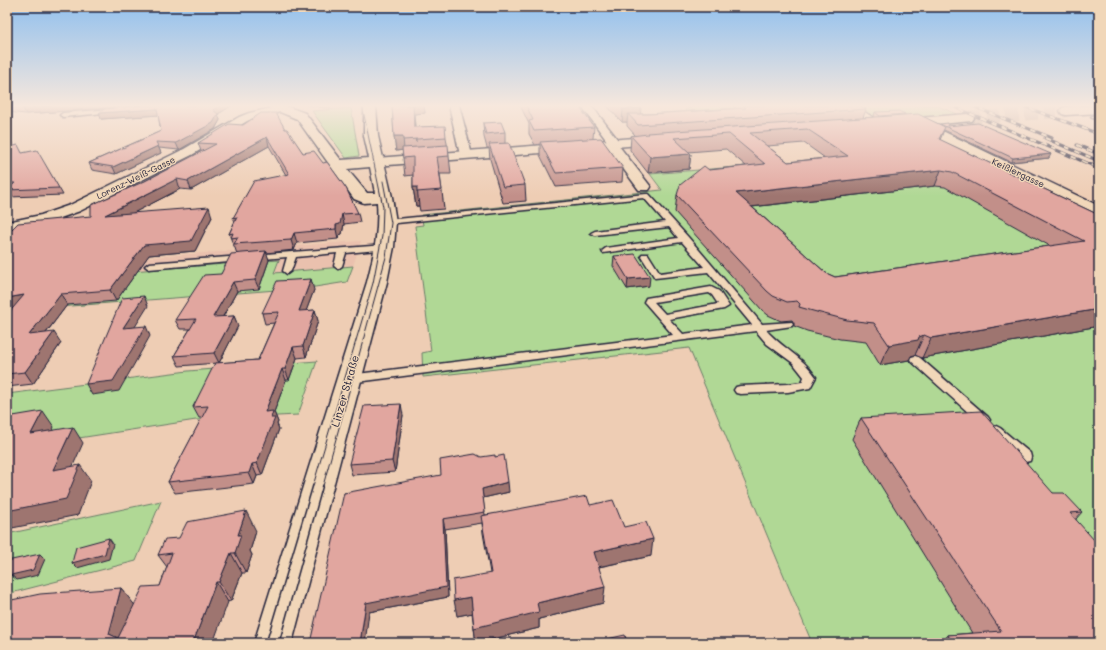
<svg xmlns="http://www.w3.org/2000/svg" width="1106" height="650" font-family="Mali,sans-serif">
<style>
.built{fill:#eac1ae}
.green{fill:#b0d895;stroke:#697d68}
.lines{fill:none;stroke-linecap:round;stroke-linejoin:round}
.tertiary-tunnel{stroke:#c5ab9c;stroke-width:13;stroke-dasharray:13 6;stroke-linecap:butt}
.service-casing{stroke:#22223b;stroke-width:3}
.minor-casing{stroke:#22223b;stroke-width:3}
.tertiary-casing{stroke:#22223b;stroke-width:3}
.secondary-casing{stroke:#22223b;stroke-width:3}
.service{fill:#f1d7b9;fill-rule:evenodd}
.minor{fill:#f1d7b9;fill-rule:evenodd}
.tertiary{fill:#f1d7b9;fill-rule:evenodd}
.secondary{fill:#f1d7b9;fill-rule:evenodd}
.tram-far1{stroke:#22223b;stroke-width:1}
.tram{stroke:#22223b;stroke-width:1.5}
.rail-casing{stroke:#22223b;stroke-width:3}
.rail{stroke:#f1d7b9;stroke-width:2;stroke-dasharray:5.5;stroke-linecap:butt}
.wall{fill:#c28f89;stroke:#22223b;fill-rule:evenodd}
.shaded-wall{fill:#9e746f;stroke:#22223b}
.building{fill:#e1a69f;stroke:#22223b;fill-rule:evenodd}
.labels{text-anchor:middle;stroke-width:3;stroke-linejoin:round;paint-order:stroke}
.far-street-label{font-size:9px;fill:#22223b;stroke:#f1d7b9}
.street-label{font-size:11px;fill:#22223b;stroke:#f1d7b9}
</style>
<rect width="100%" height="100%" fill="#eecdb4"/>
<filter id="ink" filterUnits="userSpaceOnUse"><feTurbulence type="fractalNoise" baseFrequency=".025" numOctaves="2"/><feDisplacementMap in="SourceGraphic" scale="8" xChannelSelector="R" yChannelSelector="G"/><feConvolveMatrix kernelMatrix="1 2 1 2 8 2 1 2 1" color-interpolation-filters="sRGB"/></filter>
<g filter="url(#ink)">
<path class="built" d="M361,241l-8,25 -79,7 5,-13 -149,11 9,-13z"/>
<g class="green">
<path d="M695,105h56l11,6 -73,4 -4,-5z"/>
<path d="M853,105h82l25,10 -73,5 -10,-2z"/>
<path d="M351,108l8,48 -13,2 -34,-47z"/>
<path d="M942,150l157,80v413h-287l-123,-295 -266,29 -1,-24 9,-2 -16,-125 8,-1 -2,-10 241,-25 -12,-16z"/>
<path d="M279,260l-5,13 79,-7 -6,16 -32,5 -308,24v-42l124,2z"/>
<path d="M317,361l-19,54 -102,5 -189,29v-55l181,-23z"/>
<path d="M161,501l-25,60 -129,33v-60z"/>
</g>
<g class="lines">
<path class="tertiary-tunnel" d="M968,118l98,-7"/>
<g class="service-casing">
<g id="service">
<path d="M112,109l2,1v2l-51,5 -3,-2 3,-2z"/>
<path d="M1094,115h5v4l-7,-1 -1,-1z"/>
<path d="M646,194h3l39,43 74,87 30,-2 1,2 -1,2 -26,4c16,18 36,26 50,47l-6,11 -22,4 -48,2 -4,-1 -2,-3 2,-3 4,-1 48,-2 14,-2 2,-5 -11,-14 -26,-19 -11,-13 -407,52 -4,-1 -2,-3 2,-3 4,-1 324,-40 -27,-31 -2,-2 2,-4 65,-11 8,4 10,15 -5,3 -55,10 14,15 69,-9 -44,-53 -53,6 -14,-22 1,-2h6l12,19 44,-6 -22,-25 -79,11 -1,-2 4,-3 72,-10 -9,-11 -74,8 -4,-2 4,-2 70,-9 -21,-24 -257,26 -4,-2 4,-2zM709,293l3,2 6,9 -53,10 -11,-12z"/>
<path d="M385,245l4,2 -1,2 -42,4 -4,13 -4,3 -4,-3 3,-13 -41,4 -5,14 -4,3 -4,-3 4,-14 -138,12 -4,-3 4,-3z"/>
<path d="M915,356l4,1 69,60 2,3 -2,3 -4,1 -4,-1 -69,-62 -1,-2 1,-2z"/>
<path d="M996,426l4,2 30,25 1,4 -1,4 -5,1 -5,-1 -28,-27 -2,-3 2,-3z"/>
</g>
</g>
<g class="minor-casing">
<g id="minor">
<path d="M449,105h10l13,50 -2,3h-8l-2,-3z"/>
<path d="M581,105h10l30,39 -2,2 32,41 -2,3h-10l-34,-46 2,-3z"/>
<path d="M840,105h13l31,19 -1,2h-8z"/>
<path d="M281,106l5,3 -1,2 -29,6 -9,4 -55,34 -112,56 -31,11 -42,8v-8l34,-7 29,-10 114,-56 55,-32 10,-4z"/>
</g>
</g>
<g class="tertiary-casing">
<g id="tertiary">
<path d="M1099,105v8l-33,2 -4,-1 -2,-3 2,-3 4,-1z"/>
<path d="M968,114l4,1 2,3 -2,3 -42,4 169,81v11l-6,-1 -180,-90h-13l-2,-3 2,-3 4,-1z"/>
<path d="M660,136l5,1 2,3 -2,3 -289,23 -5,-1 -2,-3 2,-3 5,-1z"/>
</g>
</g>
<g class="secondary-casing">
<path id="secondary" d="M266,105h17l22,8 36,47 28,-2 -5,-22v-31h12l2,31 14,61 4,25 -2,25 -7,35 -95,361h-38l113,-361c7,-27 12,-52 10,-80l-13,1 -10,-4 -57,-80 -29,-12zM370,167l5,26h-8l-20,-24z"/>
</g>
<use href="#service" class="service"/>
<use href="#minor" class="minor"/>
<use href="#tertiary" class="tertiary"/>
<use href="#secondary" class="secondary"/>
<g class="tram-far1">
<path d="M307,105l19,3 22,-3"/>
<path d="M313,486l60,-203 9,-47 1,-29 -21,-102"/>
<path d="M323,486l63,-229 5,-34 -8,-42"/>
</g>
<g class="tram">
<path d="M266,643l47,-158"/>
<path d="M279,643l44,-158"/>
</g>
<g class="rail-casing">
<g id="rail">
<path d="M950,105l149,63"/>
<path d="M970,105l82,33"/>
<path d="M1020,105l79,29"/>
<path d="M1045,138l54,23"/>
<path d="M1077,145l22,9"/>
</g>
</g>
<use href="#rail" class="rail"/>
</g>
<g class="wall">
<path d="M7,105h226l-15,9 2,6 -5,9 -36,21 -20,-2 2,5 -45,21 -24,-4 -3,-7 72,-32 -3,-16 -57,4 20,-12 -95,7 -19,-2z"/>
<path d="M392,105h32l1,8 -11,1 1,13 31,10 3,19 2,18h-11l4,35 -24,2 -1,-5h-3l-3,-19v-12l-8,1 -2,-18v-8l-7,1 -2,-15z"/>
<path d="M520,105h58l16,22 -1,11 30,30 -1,14 -66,5 -16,-32v-11l-5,1 -6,-11v-10z"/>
<path d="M606,105h33l1,9h8l88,-6 -4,-3h122l12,4 -3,9 12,-1 -1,-1 1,-4 30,2v1l42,11 102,32 -38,4 -67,-32 -4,10 159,75v111l-177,32 -7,-3 -4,1 -2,4 -29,5 -14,-23 -26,-3 -33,-8 -13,-5v-3l-2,-3 -11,1 -13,-6 -6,-5 -87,-98 2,-17 32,-25 37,-4 -20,-17 -38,3 3,2 -2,15 -41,4 -18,-23 1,-14 4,-1 -8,-9v-4h-5zM804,143l21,15 -37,4 -21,-16zM935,186l10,1 105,59 -215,31 -9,-4 -74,-66z"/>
<path d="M1059,105h20l-17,1z"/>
<path d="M1099,113v10l-4,-1z"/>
<path d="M483,123l22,9v11l20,42 1,16 -23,2 -13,-44 -1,-11h-2l-3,-11z"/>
<path d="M285,129l18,24 55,60 2,9 -16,2 -2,10 -3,1 -1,4 -41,4 -3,7 -28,3 3,7 -10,29 -22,2 -14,26 11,-1 4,10 -19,37 39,-3 16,-37 -9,1 -3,-11 52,-23 -8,21 9,-1 3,11 -12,36 -9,1 -8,22h-3l-12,32 4,10 -1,2 2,5 -17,46 -5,1 -3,8 -79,9 -7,-11 34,-64h-3l-6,-11 24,-44 -38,3 -5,-10 16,-27h-10l-5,-9 46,-46 16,-20 -2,-6 -2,-4 -4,-10 6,-13 -2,-3 53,-43 -17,-29 -78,44 -11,-1 -47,24 79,4 -17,34 -46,4 -33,46 -49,4 -21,28 15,10 -28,41 -26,3v-72l84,-99 54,-35 56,-30 -3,-8z"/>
<path d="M7,133l2,6 5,7 45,42 4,7 -53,2 -3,-6v-2l2,-2 -2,-3z"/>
<path d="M614,256l35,30 -22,3 -14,-23z"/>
<path d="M403,415l-8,57 -43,3 -3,-11z"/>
<path d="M861,418l192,75 29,19 -6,7 23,124h-157l6,-8 24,-2 -120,-194z"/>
<path d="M509,492l-26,6 2,17 105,-10 34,22 27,29 -52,11 4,36 -64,16v9l-63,15 -4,-30 -15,3 33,-43 -7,-40 -1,-10 -37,6 3,68 -79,15 -25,-119z"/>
<path d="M256,531l-6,20 2,4 -6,18h-4l-11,28 -224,42 114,-55 13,17 26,-19 7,-19 -9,-12z"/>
</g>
<g class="shaded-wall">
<path d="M60,105h86l-120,9 -3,-6z"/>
<path d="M221,105h12l-15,9 2,6 -5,9 -36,21 -3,-7 37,-33z"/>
<path d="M413,105h11l1,8 -11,1 2,28 -2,-15z"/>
<path d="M641,108l-1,13 -12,-7 -1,8h-5l1,-13z"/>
<path d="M157,109l2,6 -58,4 -2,-6z"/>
<path d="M394,136h9l1,14 -8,1z"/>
<path d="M267,137l2,9 -78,44 -3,-9z"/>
<path d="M158,146l3,7 -45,21 -3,-7z"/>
<path d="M691,154l-2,15 -41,4 2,-16z"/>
<path d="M1051,154l-2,4 -38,4 2,-4z"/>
<path d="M941,170l-6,16 -202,23 3,-16z"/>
<path d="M177,179l3,10 -70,36 -5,-10z"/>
<path d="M413,187h4l2,19h-3z"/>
<path d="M209,207l3,10 -17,34 -46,4 -33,46 -6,-11 34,-45z"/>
<path d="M342,214l2,10 -2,10 -3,1 -1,4 -2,-10v-4z"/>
<path d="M294,233l3,10 -3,7 -3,-10z"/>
<path d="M266,251l3,9 -10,29 -4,-9z"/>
<path d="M650,277l-1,9 -22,3 1,-10z"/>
<path d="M311,279l3,11 -12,32 -3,-11z"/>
<path d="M233,282l4,9 -20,36 -4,-10z"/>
<path d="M61,294l6,11 -31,41 -7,-11z"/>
<path d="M24,295l7,12 -24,3v-12z"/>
<path d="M144,296l4,10 -20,32 -5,-10z"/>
<path d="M1099,309v17l-177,32 9,-20z"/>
<path d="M315,310l3,11 -12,36 -3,-11z"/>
<path d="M234,316l4,10 -19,37 -5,-10z"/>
<path d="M146,326l4,10 -31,55 -27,4 -6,-11z"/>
<path d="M54,332l7,11 -28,41 -8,-12z"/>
<path d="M924,335l-9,20 -4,1 -2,4 -29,5 9,-20z"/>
<path d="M293,347l4,11 -8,22 -4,-11z"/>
<path d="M282,369l4,11 -12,32 4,10 -1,2 2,5 -17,46 -5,-12 8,-51z"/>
<path d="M401,404l2,11 -8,57 -3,-11z"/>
<path d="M43,411l11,16 -11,23 -12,-16z"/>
<path d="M73,427l10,16 -19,43 -11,-16z"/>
<path d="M252,464l5,12 -3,8 -5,-11z"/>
<path d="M80,465l11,16 -13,34 -71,14v-18z"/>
<path d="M508,482l1,10 -26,6 -1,-9z"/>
<path d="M246,511l10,20 -6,20 2,4 -6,18 -11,-20 3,-18z"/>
<path d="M443,519l2,10 3,68 -79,15 -4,31h-5l6,-40z"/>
<path d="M109,538l4,6 -4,15 -32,9 -5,-5z"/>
<path d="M653,539l-2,17 -58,12 1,-16z"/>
<path d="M231,553l11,20 -11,28 -12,-19z"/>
<path d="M40,554l5,5 -7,16 -21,5 -6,-5z"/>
<path d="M216,582l12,20 -15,41h-20z"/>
<path d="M605,587l-2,16 -64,16v9l-63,15 -2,-15 63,-25z"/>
<path d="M121,588l16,20 -9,35 -19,-9z"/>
<path d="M471,597l2,16 -16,3 -3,-16z"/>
</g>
<g class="building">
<path d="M7,105h53l-37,3 -16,-2z"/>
<path d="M142,105h79l-8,5 5,4 -5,9 -37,20 -20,-1 2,4 -45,21 -24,-4 72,-32 -4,-22 -58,4 5,-4z"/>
<path d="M392,105h21l1,22 31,-1 1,11 -43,3v-4h-9z"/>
<path d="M526,105h52l16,22 -60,4 -5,-10 4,-1z"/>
<path d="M619,105h20l2,3 -18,1z"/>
<path d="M749,105h105l2,1h5l5,3 -228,16 -10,-11h20l98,-6 -2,-2z"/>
<path d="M899,111l6,3 -25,2 -5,-4z"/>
<path d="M261,113h15l9,16h2l16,24 11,-2 9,12 4,-1 19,26 12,25 -16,1 -2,10 -4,1v4l-42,4 -3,7 -57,4 4,-7 -7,1 2,-5 -4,1 8,-17 -4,1 21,-37 35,-7 -22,-37 -79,44 -11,-2 -72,36 104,-8 -18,34 -47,4 -34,45 -49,4 -32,41 25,-3 -29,40 -18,2v-33l4,-4h-4v-22l17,-20 -17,3v-64l11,-11 73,-7v-11l54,-24 71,-37 -18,-1 31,-19 14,1z"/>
<path d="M918,114l27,13 -6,12 160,76v94l-168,29 -7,-3 -5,2 -1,3 -29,5 -15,-22 -27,-3 -34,-9 -14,-4 1,-3 -3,-3 -10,1 -14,-6 -6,-5 -90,-96 3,-10 24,-19 5,4 56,-6 -36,-30 -55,4 17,16 -41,3 -19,-21 17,-2 -1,-1zM807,129l41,27 -60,6 -38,-29zM941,170l11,2 132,69 -249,36 -9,-4 -90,-80z"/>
<path d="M501,122l4,10 -19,2 -3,-11z"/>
<path d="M948,123l-1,3 31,-3 73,31 -38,4 -73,-34z"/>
<path d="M7,135l7,11 4,-1 4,8 15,-3 22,38 -52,2 8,-7h-8z"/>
<path d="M601,138l22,30 -67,5 -16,-31z"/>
<path d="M509,143l16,42 -22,2 -14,-43z"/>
<path d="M448,145l1,11 -12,1 5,33 -25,2v-5h-4v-30l-10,1 -1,-10z"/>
<path d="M266,251l-11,29 -22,2 -20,35 21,-1 -20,37 -40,3 22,-37 -21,1 29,-45 17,-1 10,-20z"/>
<path d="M635,254l15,23 -22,2 -14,-23z"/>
<path d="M311,279l-12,32 16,-1 -12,36 -10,1 -8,22h-3l-17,43 8,-1 -2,7h4l-18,45 -5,1 -3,9 -81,9 40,-76 -15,1 22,-44 43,-3 21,-48 -17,1 15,-32z"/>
<path d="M144,296l-21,32 23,-2 -33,55 -27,3 36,-86z"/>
<path d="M401,404l-9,57 -43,3 15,-58z"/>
<path d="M43,411l-12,23 42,-7 -20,43 27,-5 -14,34 -59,12v-94z"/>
<path d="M981,411l72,82h11l18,19 -12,1 25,28 4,-1v103h-147l-4,-8 53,-4 -140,-213z"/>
<path d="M475,454l6,3 14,-2v2l9,-2 4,27 -26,7 3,23 -42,7 3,68 -80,16 -6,40h-50l34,-150 97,-18 -1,-15z"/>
<path d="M587,496l3,9 23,-5 11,27 22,-5 7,17 -59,13 11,35 -68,16 2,9 -65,16 -3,-31 -17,3 -1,-20 38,-7 -10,-57z"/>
<path d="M246,511l-8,24h3l-6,18h-4l-12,29h-3l-23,61h-186v-42l33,-7 81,-6 -12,46 9,4 25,-51 17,-1 12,-33 -14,2 7,-16 14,-1 8,-16z"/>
<path d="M109,538l-4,16 -33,9 4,-16z"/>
<path d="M40,554l-7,16 -22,5 -4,-14z"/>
<path d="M625,635l2,8h-38z"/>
</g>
</g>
<linearGradient id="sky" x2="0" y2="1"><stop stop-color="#91c0ee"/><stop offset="0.54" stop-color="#f7e8dd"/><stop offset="1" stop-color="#f7e8dd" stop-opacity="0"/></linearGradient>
<rect width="1106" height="196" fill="url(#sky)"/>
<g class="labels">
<g class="far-street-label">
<text transform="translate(1018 173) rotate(25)" y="3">Keißlergasse</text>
<text transform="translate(136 178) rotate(-26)" y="3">Lorenz-Weiß-Gasse</text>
</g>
<g class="street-label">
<text transform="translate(345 391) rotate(-74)" y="4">Linzer Straße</text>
</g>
</g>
<rect width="1106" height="650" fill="none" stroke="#f1d7b9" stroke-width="24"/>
<rect x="12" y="12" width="1082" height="626" fill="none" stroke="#22223b" stroke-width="1.5" filter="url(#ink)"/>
</svg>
